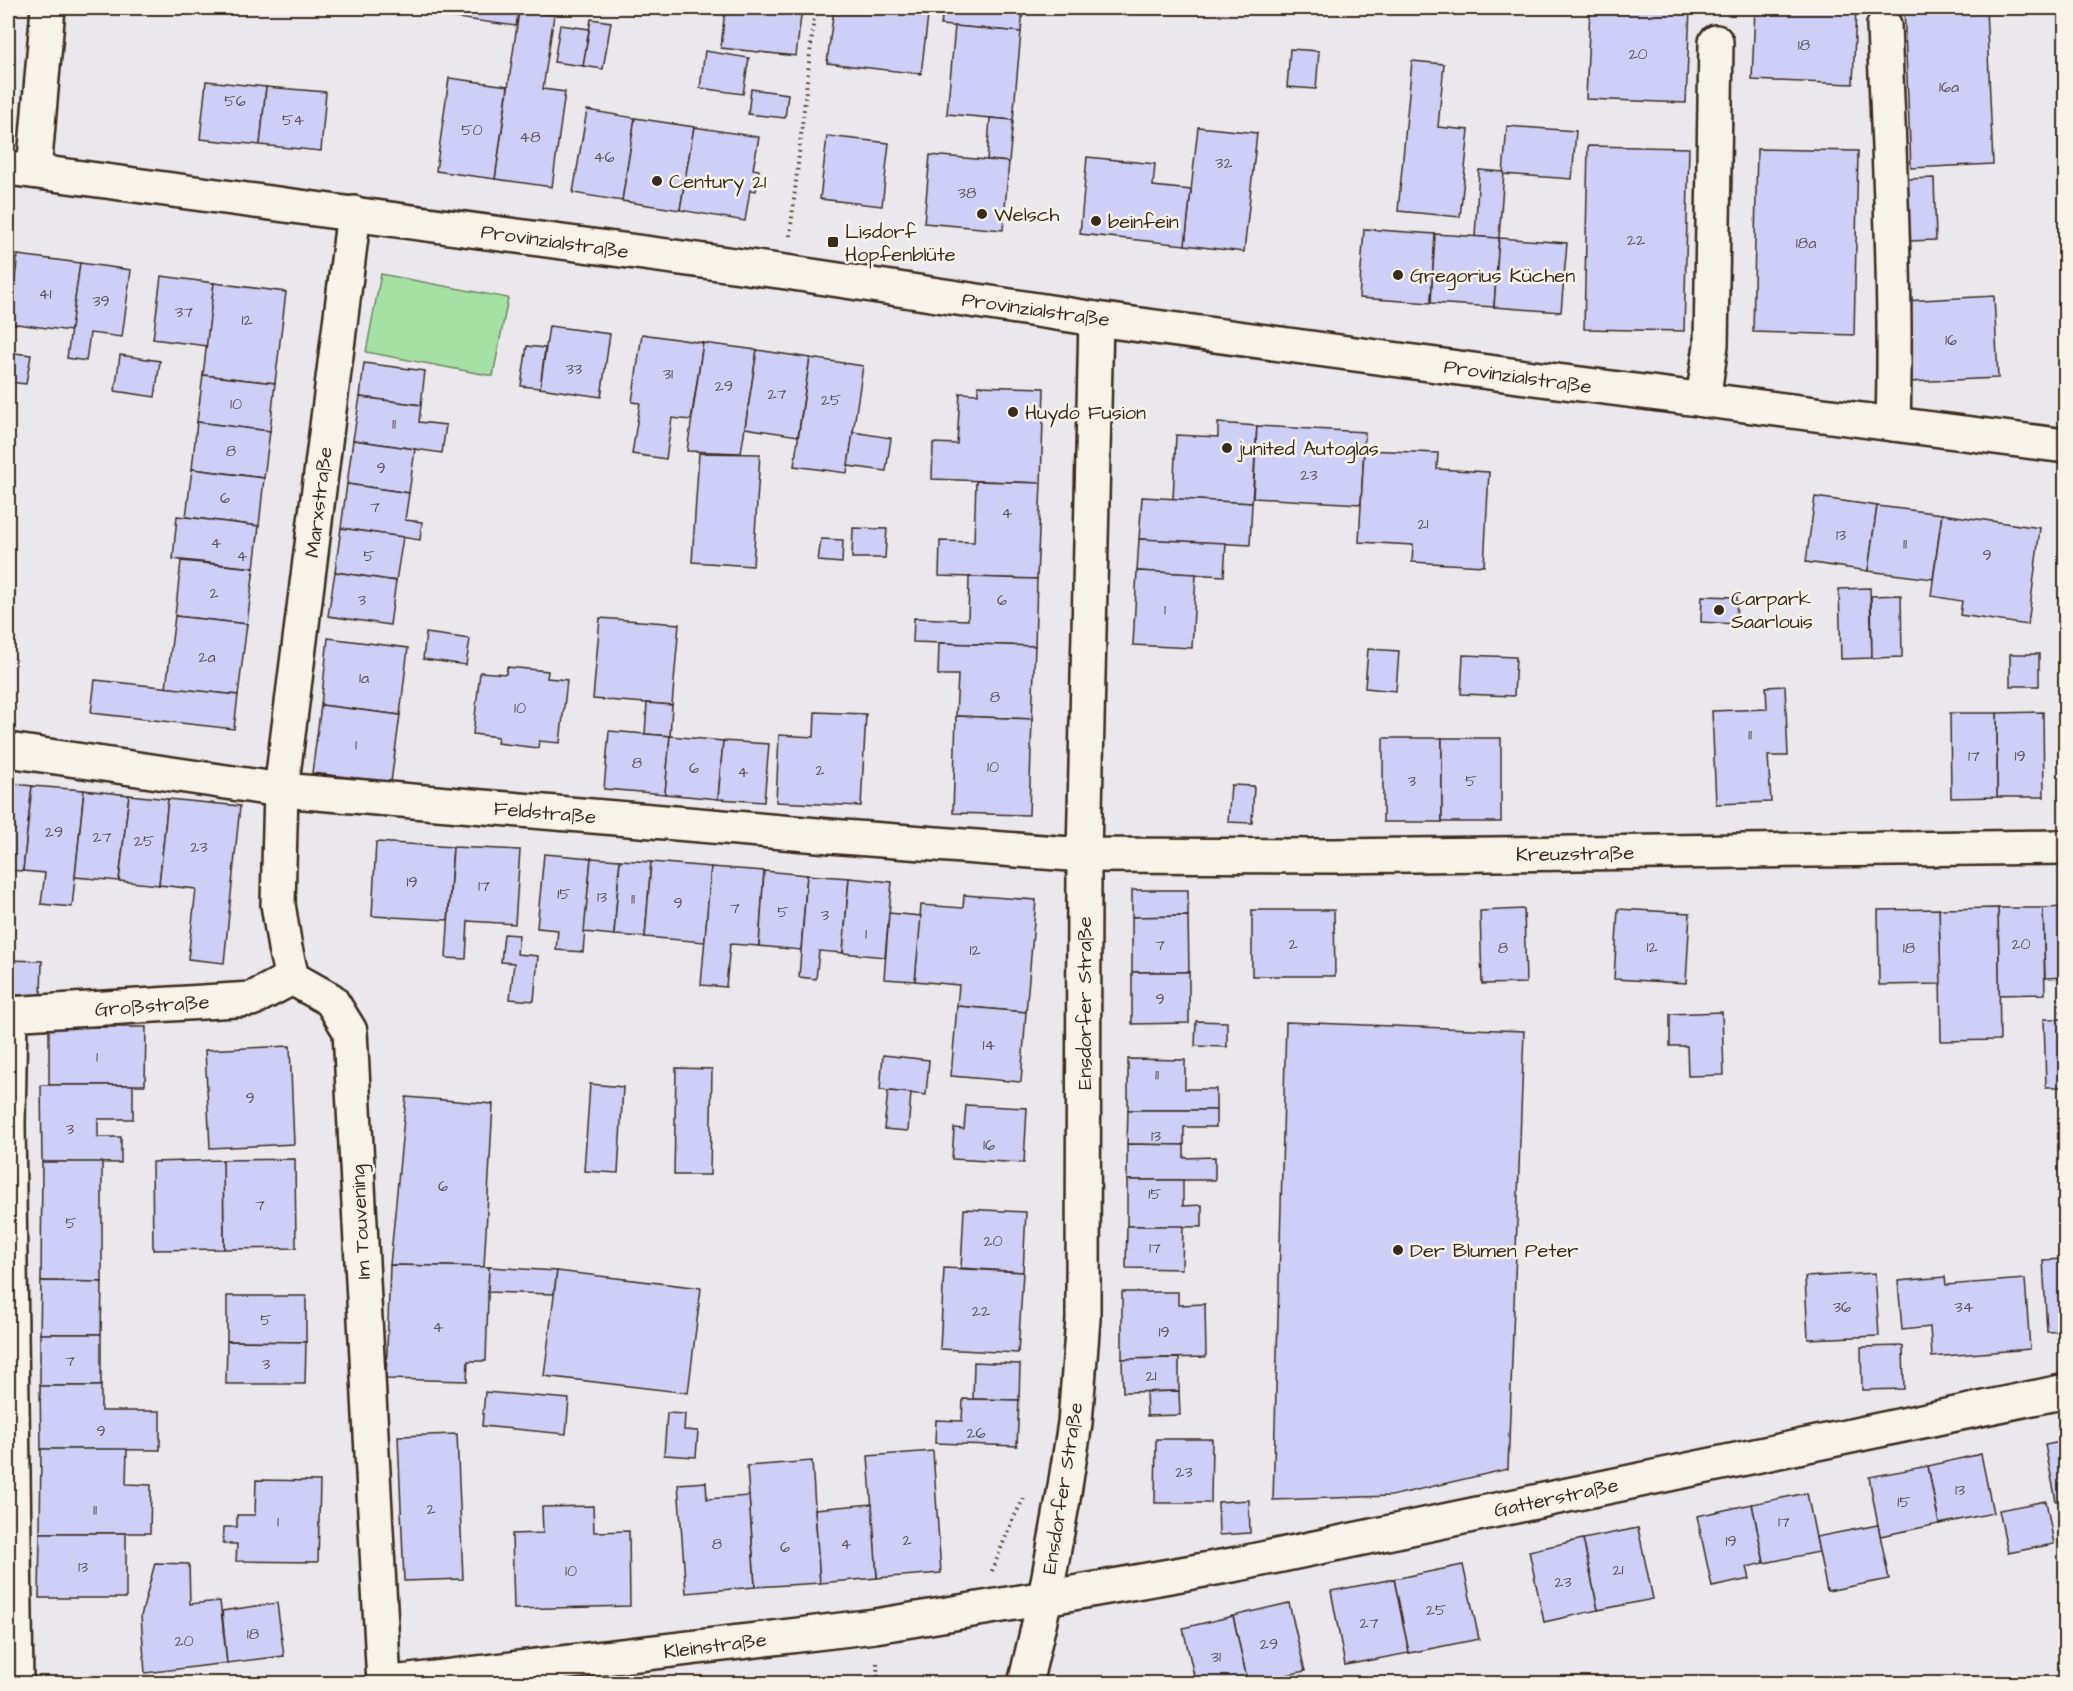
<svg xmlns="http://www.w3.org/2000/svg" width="2073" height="1691" font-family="'Architects Daughter',sans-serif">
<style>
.green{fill:#a5e0a5;stroke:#708562;stroke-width:1.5}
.building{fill:#cdcff7;stroke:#3b2a1e;stroke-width:1.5}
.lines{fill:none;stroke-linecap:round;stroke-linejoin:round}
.minor-casing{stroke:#3b2a1e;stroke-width:38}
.major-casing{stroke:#3b2a1e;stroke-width:38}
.path{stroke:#3b2a1e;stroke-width:4;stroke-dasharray:1.5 4.5;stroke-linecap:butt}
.minor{stroke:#f7f3e8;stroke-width:33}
.major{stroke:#f7f3e8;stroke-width:33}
.poi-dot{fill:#3b2a1e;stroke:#f7f3e8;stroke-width:2}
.labels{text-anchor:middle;stroke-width:5;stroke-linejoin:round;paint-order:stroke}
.number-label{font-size:16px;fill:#605354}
.poi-label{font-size:20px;fill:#3b2a1e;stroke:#f7f3e8;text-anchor:start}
.street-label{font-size:20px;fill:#3b2a1e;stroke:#f7f3e8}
</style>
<rect width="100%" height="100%" fill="#eae8ec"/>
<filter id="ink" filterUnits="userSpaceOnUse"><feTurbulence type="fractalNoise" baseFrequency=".0167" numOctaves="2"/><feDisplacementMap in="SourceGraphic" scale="12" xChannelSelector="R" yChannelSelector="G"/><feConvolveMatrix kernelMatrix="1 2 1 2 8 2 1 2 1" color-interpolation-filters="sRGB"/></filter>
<g filter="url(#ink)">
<path class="green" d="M381,274l127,24 -15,78 -127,-24z"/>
<g class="building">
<path d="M382,8h137l-3,18z"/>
<path d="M725,8h77l-6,48 -75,-8z"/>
<path d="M834,8h95l-8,66 -94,-11z"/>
<path d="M943,8h80l-2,24 -80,-7z"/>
<path d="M1512,8h22v4l-23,-2z"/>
<path d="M1590,8h100l-4,95 -100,-4z"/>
<path d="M1755,8h101l-3,76 -101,-4z"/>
<path d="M1904,8h82l7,156 -82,4z"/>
<path d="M519,11l35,4 -11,74 22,3 -13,95 -57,-8z"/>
<path d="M591,19l20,3 -8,47 -20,-3z"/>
<path d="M560,25l29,4 -6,37 -29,-4z"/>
<path d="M955,26l66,6 -8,88 -66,-6z"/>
<path d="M1290,49l29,2 -3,38 -29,-2z"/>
<path d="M705,51l44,7 -6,36 -43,-6z"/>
<path d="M1412,61l32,3 -6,63 31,3 -9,87 -62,-6z"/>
<path d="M449,78l59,8 -13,93 -59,-8z"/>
<path d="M2061,80h5v77z"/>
<path d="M206,81l60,6 -6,58 -60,-6z"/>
<path d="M266,87l60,5 -5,59 -61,-6z"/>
<path d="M751,89l37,5 -3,24 -37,-4z"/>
<path d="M587,110l48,8 -13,83 -49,-8z"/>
<path d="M635,118l59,9 -14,83 -58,-9z"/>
<path d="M990,118l23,2 -4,42 -22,-2z"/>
<path d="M1507,126l69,5 -4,48 -69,-5z"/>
<path d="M694,127l65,10 -6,32 6,1 -3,21 -6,-1 -5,31 -65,-11z"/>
<path d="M1198,127l59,6 -13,119 -59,-7z"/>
<path d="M827,136l62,7 -7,63 -62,-7z"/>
<path d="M1588,146l101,2 -5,183 -100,-2z"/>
<path d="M1757,149l101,2 -4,184 -101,-3z"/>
<path d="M930,155l79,7 -6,68 -79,-7z"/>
<path d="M1087,157l68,7 -2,22 38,4 -6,55 -105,-11z"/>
<path d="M1479,170l25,2 -5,66 -24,-1z"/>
<path d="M1934,178l2,62 -27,1 -2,-62z"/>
<path d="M1364,229l71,5 -4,69 -72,-5z"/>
<path d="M1435,234l64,4 -5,69 -63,-4z"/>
<path d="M1499,238l68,5 -6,69 -67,-5z"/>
<path d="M18,255l62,8 -9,68 -62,-8z"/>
<path d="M80,263l51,7 -9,67 -32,-4 -4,28 -19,-3z"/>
<path d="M161,276l53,7 -7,63 -54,-7z"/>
<path d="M214,283l72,9 -11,91 -72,-8z"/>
<path d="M1994,296l4,82 -90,4 -4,-81z"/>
<path d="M549,326l61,8 -9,63 -61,-9z"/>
<path d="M642,334l61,9 -12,77 -19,-2 -6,41 -34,-5 8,-51 -8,-1z"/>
<path d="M703,343l54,7 -16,103 -54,-2z"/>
<path d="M527,346l18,2 -5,40 -19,-2z"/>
<path d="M757,350l53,8 -12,78 -53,-8z"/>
<path d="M14,353l17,2 -5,29 -17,-2z"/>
<path d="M120,355l40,6 -5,36 -40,-6z"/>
<path d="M810,358l53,8 -16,107 -53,-7z"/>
<path d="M364,363l61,8 -4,34 -61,-8z"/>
<path d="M203,375l72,8 -5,48 -73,-9z"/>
<path d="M978,386l66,2 -3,95 -109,-4 1,-36 24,1 3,-51 18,1z"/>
<path d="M360,397l61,8 -2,17 27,3 -4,28 -89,-13z"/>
<path d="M197,422l73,9 -6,47 -72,-9z"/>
<path d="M1218,423l39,3 -5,77 -79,-4 3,-64 42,2z"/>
<path d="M1257,426l108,6 -4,72 -108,-6z"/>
<path d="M853,432l38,6 -5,33 -38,-5z"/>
<path d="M353,440l62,9 -6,44 -62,-9z"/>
<path d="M1364,450l74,3 -1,16 52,3 -5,94 -72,-4 1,-17 -54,-3z"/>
<path d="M699,453l61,1 -7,112 -61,-4z"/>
<path d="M192,469l72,9 -5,48 -73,-9z"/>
<path d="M976,481l65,2 -4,96 -98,-3 1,-35 34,1z"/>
<path d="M347,484l62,9 -4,27 17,2 -2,18 -79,-12z"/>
<path d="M1142,497l110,6 -2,42 -111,-6z"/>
<path d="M1815,497l62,9 -9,65 -62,-9z"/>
<path d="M1877,506l65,8 -9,65 -65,-8z"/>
<path d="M1942,514l98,14 -12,97 -68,-10 2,-14 -31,-5z"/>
<path d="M177,516l82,10 -5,42 -81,-9z"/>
<path d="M341,528l62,9 -7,44 -61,-9z"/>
<path d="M853,528l34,1 -2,29h-33z"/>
<path d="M821,539l22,1 -1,23 -24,-2z"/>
<path d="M1139,539l87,4 -2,33 -87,-5z"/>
<path d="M181,561l73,7 -7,56 -72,-8z"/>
<path d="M1137,571l59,3 -4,74 -59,-3z"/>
<path d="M335,572l61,9 -6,44 -62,-9z"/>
<path d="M969,577l68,2 -2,67 -122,-4 1,-24 54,2z"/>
<path d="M1870,588l2,70 -31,1 -2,-70z"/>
<path d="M1901,595l1,62 -30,1 -1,-62z"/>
<path d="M1702,596l35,1 -1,27 -35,-2z"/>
<rect x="2062" y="615" width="4" height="32"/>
<path d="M175,616l72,8 -9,71 -72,-7z"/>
<path d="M600,618l79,6 -7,81 -79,-6z"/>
<path d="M426,633l44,6 -4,26 -43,-6z"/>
<path d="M328,638l80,10 -8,67 -79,-10z"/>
<path d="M939,643l96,3 -3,73 -76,-3 2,-41h-20z"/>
<path d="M1368,649l31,2 -3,40 -31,-3z"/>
<rect x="2010" y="654" width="29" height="32"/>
<path d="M1463,655l53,2 -2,39 -53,-2z"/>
<path d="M507,667l41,4 -1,7 20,2 -7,63 -21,-2 -1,7 -41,-5 1,-6 -25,-3 7,-62 26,2z"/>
<path d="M95,680l143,15 -4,34 -143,-16z"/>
<path d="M1785,686l3,70h-20l3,46 -55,2 -4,-93 55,-2 -1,-22z"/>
<path d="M647,703l25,2 -2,31 -25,-2z"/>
<path d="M321,705l79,10 -9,67 -79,-9z"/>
<path d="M815,712l51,2 -5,92 -85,-4 3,-67 35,2z"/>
<path d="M2043,712l1,85h-47v-84z"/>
<path d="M1950,713h47v84l-46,1z"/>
<path d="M956,716l76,3 -3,96 -76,-2z"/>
<path d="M609,731l61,5 -5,58 -61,-5z"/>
<path d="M670,736l53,5 -5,58 -53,-5z"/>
<rect x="1383" y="738" width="59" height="84"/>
<rect x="1442" y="738" width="59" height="84"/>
<path d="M723,741l46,3 -5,58 -46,-3z"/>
<path d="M8,783l24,3 -9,85 -15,-1z"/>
<path d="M1231,785l23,1 -2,37 -24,-1z"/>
<path d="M32,786l52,4 -12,117 -31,-3 4,-31 -22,-2z"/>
<path d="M84,790l45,5 -10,86 -44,-4z"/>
<path d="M129,795l39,4 -9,86 -40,-4z"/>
<path d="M168,799l72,7 -16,157 -36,-4 8,-70 -37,-4z"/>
<path d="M376,842l77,5 -5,73 -76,-4z"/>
<path d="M453,847l67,3 -5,74 -47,-3 -2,38 -20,-1z"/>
<path d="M544,854l47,4 -8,94 -27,-2 2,-20 -21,-2z"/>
<path d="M591,858l29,2 -6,75 -30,-3z"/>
<path d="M620,860l31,2 -6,75 -31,-2z"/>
<path d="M651,862l60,5 -6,75 -60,-5z"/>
<path d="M711,867l53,4 -5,75 -29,-2 -4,43 -25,-2z"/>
<path d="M764,871l43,4 -6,75 -42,-4z"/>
<path d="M807,875l42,3 -6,75 -24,-2 -3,28 -17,-2z"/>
<path d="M849,878l43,4 -7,75 -42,-4z"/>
<path d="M1132,890h56v26l-56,1z"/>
<path d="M964,895l72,5 -10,112 -69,-6 2,-21 -44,-4 6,-76 42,3z"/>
<path d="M2066,907v70l-21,1 -2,-70z"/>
<path d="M1998,908h45l2,86 -46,1z"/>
<path d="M1998,908l2,132 -59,1 -2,-132z"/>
<path d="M1524,909l2,74 -44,1 -2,-73z"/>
<path d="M1618,909l72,4 -4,70 -72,-4z"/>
<path d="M1939,909l2,75 -62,1 -1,-75z"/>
<path d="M1252,910h82l1,66h-83z"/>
<path d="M889,913l32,3 -6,65 -31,-2z"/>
<path d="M1188,916l1,56h-57v-55z"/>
<path d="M504,934l15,1 -2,19 21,2 -4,45 -24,-2 4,-36 -13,-1z"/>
<path d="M8,960l34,1 -1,35 -33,-1z"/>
<path d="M1132,972h57v51l-57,1z"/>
<path d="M957,1006l69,6 -5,70 -70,-6z"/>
<path d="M1722,1012l2,63 -36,1 -1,-30h-17v-32z"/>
<path d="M2044,1019h22v68h-20z"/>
<path d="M1196,1021l31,1v25l-32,-1z"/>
<path d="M1286,1022l238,9 -16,438 -117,27 -118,4z"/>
<path d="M49,1027h97l-1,58h-96z"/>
<path d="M290,1046l4,98 -84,4 -5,-98z"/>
<path d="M883,1055l46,5 -3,35 -46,-5z"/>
<path d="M1128,1059l57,1v29h31v21h-88z"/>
<path d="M676,1068l36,1 -2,106h-36z"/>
<path d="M590,1084l33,3 -5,86 -34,-2z"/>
<path d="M41,1085h92v34h-35v18h23v26l-79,-1z"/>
<path d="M888,1091l23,2 -3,38 -24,-2z"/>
<path d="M406,1097l87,7 -9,163 -94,-2z"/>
<path d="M966,1105l61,3 -3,55 -72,-4 2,-31 10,1z"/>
<path d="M1128,1110h88v17h-32v18l-57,-1z"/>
<path d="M1127,1144l57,1v13l31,-1v23h-88z"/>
<rect x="2062" y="1152" width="4" height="52"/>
<path d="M295,1159l1,89 -72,1 -1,-89z"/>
<path d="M223,1160l1,89 -71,1 -1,-88z"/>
<path d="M42,1162h60v120l-61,-1z"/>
<path d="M1127,1180h56v26l19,-1v22l-75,-1z"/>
<path d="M964,1209l62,3 -3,60 -62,-4z"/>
<path d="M1127,1226h56l-1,43 -56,-1z"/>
<path d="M2066,1259v72l-19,1 -4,-72z"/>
<path d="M390,1265l99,2 -3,94h-18l-1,20 -81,-2z"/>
<path d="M489,1267l68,4 -3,23 -66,-2z"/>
<path d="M944,1268l79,4 -5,81 -78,-4z"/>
<path d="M557,1271l144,17 -13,105 -144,-17z"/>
<path d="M1875,1273l4,63 -71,3 -3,-62z"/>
<path d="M1945,1277l1,8 79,-6 5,70 -98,8 -2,-30 -28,3 -4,-49z"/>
<path d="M41,1281l61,1 -1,52h-61z"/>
<path d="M1122,1292h56v13l27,-1 1,53 -84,2z"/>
<path d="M227,1296h79v46l-79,-1z"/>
<rect x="40" y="1334" width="61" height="52"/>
<path d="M227,1341l79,1 -1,42h-79z"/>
<path d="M1903,1346l1,43 -42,1 -1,-43z"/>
<path d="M1179,1358v33l-56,1 -1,-33z"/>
<path d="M974,1362l46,2 -1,36 -46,-1z"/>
<path d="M40,1386h61v25h59v39l-119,-1z"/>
<path d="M1179,1391l1,24 -33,1 -1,-24z"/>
<path d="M485,1392l84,7 -3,35 -84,-8z"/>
<path d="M963,1399l56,1 -2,46 -82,-3 1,-23 26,1z"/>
<path d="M667,1413l18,1 -1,16 14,1 -2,26 -32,-2z"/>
<path d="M457,1434l6,145 -59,2 -6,-145z"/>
<path d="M1156,1439h56l-1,64h-56z"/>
<path d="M2066,1441v58l-10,2 -11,-56z"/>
<path d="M41,1449h86l-1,35 25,1 -1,48h-110z"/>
<path d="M933,1451l8,122 -64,5 -9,-122z"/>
<path d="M1981,1454l12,59 -54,11 -11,-58z"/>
<path d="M812,1461l8,122 -65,4 -8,-121z"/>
<path d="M1928,1466l11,58 -59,12 -11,-59z"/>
<path d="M256,1480l64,1 -2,81 -82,-1 1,-17h-14l1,-17h13v-12h18z"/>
<path d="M706,1482l1,17 42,-3 6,91 -69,6 -8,-109z"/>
<path d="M1807,1493l12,59 -55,11 -12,-59z"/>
<path d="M1249,1500l1,33 -31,2 -1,-33z"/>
<path d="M2046,1501l8,43 -46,9 -9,-43z"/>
<path d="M872,1504l5,74 -57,5 -5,-74z"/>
<path d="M1752,1504l12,59 -17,4 3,12 -38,8 -15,-71z"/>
<path d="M593,1506l1,26 35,-1 1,75 -116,3 -2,-75 31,-1 -1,-26z"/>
<path d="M1878,1525l11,54 -62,12 -11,-54z"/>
<path d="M1638,1528l15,71 -55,11 -15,-71z"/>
<path d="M40,1533h86v65h-87z"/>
<path d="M1583,1539l15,71 -54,12 -15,-71z"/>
<path d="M155,1563l34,1 1,40 30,-3 7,62 -82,10 -4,-57z"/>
<path d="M1463,1565l16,74 -70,14 -15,-74z"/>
<path d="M1394,1579l15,74 -64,12 -14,-74z"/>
<path d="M277,1603l7,53 -57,7 -5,-52z"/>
<path d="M1289,1603l16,68 -57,13 -15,-68z"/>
<path d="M1233,1616l15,68h-52l-13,-56z"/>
</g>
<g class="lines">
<g class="minor-casing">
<g id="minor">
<path d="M1884,25c5,133 13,266 9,399"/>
<path d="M34,171l14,-163"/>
<path d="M354,213l-73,577 -3,114 7,44 7,30 39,22 19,31 34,653 491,-58 170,-28 193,-34 828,-173"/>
<path d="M1703,400l8,-55 5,-303"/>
<path d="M8,750l273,40 561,47 242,18 249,1 733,-9"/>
<path d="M8,1014l244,-15 40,-21"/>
<path d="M10,1014l-2,110 8,560"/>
</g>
</g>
<g class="major-casing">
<g id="major">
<path d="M8,168l778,104 310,47 422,57 548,70"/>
<path d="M1025,1684l20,-86 18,-99 12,-76 8,-104 1,-464 12,-536"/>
</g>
</g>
<g class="path">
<path d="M790,236l25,-228"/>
<path d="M992,1571l20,-50 12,-23"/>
<path d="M877,1663l1,21"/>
</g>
<use href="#minor" class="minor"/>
<use href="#major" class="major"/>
</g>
</g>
<g class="poi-dot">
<circle cx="657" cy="181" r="6"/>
<circle cx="982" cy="214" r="6"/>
<circle cx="1096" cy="221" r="6"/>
<rect x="827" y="236" width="12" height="12" rx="3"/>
<circle cx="1398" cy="275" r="6"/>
<circle cx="1013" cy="412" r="6"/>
<circle cx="1227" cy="448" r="6"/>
<circle cx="1719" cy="610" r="6"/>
<circle cx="1398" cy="1250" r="6"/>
</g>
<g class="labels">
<g class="number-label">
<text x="1804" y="50">18</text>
<text x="1638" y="59">20</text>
<text x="1949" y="92">16a</text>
<text x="235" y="106">56</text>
<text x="293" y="125">54</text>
<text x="472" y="135">50</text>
<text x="530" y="142">48</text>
<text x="604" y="162">46</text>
<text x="1224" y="168">32</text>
<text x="967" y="198">38</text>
<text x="1636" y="245">22</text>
<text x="1806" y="248">18a</text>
<text x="45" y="299">41</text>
<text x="101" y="306">39</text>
<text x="184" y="317">37</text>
<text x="247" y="325">12</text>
<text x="1951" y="345">16</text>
<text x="574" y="374">33</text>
<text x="668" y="379">31</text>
<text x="724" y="391">29</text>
<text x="777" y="399">27</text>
<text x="831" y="405">25</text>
<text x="236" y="409">10</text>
<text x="394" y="429">11</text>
<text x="231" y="456">8</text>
<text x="381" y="473">9</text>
<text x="1309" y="480">23</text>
<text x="225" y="503">6</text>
<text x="375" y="512">7</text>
<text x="1007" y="518">4</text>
<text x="1423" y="529">21</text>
<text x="1841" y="540">13</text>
<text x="216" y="548">4</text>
<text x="1905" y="549">11</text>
<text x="1987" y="560">9</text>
<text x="242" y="561">4</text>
<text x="369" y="561">5</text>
<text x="214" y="598">2</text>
<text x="362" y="605">3</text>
<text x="1002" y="605">6</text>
<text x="1165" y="615">1</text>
<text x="207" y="662">2a</text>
<text x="364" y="683">1a</text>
<text x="995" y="702">8</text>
<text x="520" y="713">10</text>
<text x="1750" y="740">11</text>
<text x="356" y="750">1</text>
<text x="1974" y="761">17</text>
<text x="2020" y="761">19</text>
<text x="637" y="768">8</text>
<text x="993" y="772">10</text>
<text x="694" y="773">6</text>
<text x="820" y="775">2</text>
<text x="743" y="777">4</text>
<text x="1412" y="786">3</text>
<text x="1471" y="786">5</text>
<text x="54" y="837">29</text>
<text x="102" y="842">27</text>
<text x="144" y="846">25</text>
<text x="199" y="852">23</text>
<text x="412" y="887">19</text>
<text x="484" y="891">17</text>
<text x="564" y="899">15</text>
<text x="602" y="902">13</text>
<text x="633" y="904">11</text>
<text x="678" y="908">9</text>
<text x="735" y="913">7</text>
<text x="783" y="917">5</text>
<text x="825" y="920">3</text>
<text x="866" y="939">1</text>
<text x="1293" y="949">2</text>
<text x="2021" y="949">20</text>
<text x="1160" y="950">7</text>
<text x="1652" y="952">12</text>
<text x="1503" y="953">8</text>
<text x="1909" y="953">18</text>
<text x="975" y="955">12</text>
<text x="1160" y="1004">9</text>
<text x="989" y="1050">14</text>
<text x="97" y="1062">1</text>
<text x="1157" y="1080">11</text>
<text x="250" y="1103">9</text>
<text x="70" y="1134">3</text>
<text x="1156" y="1141">13</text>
<text x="989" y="1150">16</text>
<text x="443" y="1191">6</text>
<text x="1155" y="1199">15</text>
<text x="260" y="1210">7</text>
<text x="71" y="1228">5</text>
<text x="993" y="1246">20</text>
<text x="1155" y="1253">17</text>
<text x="1842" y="1312">36</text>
<text x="1964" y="1312">34</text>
<text x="981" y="1316">22</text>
<text x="266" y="1325">5</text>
<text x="438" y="1332">4</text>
<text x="1164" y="1337">19</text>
<text x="70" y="1366">7</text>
<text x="266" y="1369">3</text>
<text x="1151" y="1381">21</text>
<text x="101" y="1436">9</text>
<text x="976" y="1438">26</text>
<text x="1184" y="1477">23</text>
<text x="1960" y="1495">13</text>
<text x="1904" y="1507">15</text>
<text x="431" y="1514">2</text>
<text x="95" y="1515">11</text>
<text x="278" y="1527">1</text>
<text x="1784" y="1527">17</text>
<text x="907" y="1545">2</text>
<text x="1731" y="1546">19</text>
<text x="717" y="1549">8</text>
<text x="846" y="1549">4</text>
<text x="785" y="1552">6</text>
<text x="83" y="1572">13</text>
<text x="1618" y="1575">21</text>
<text x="571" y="1576">10</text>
<text x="1563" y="1587">23</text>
<text x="1436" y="1615">25</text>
<text x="1369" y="1628">27</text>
<text x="253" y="1639">18</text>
<text x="184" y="1646">20</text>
<text x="1269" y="1649">29</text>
<text x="1216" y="1662">31</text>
</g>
<g class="poi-label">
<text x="669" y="188">Century 21</text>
<text x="994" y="221">Welsch</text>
<text x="1108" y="228">beinfein</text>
<text x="845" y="238">Lisdorf<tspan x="845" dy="23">Hopfenblüte</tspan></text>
<text x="1410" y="282">Gregorius Küchen</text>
<text x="1025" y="419">Huydo Fusion</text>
<text x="1239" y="455">junited Autoglas</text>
<text x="1731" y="605">Carpark<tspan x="1731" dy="23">Saarlouis</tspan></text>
<text x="1410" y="1257">Der Blumen Peter</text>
</g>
<g class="street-label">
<text transform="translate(555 241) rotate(8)" y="7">Provinzialstraße</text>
<text transform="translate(1036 309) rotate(8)" y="7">Provinzialstraße</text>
<text transform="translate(1518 376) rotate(8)" y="7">Provinzialstraße</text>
<text transform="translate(318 502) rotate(-83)" y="7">Marxstraße</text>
<text transform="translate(545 812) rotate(5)" y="7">Feldstraße</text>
<text transform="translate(1575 853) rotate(-1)" y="7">Kreuzstraße</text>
<text transform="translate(1084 1003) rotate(-90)" y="7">Ensdorfer Straße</text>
<text transform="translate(152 1005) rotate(-4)" y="7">Großstraße</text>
<text transform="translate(360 1222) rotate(-93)" y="7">Im Touvening</text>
<text transform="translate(1062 1488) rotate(-81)" y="7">Ensdorfer Straße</text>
<text transform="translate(1556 1497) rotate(-12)" y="7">Gatterstraße</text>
<text transform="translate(715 1645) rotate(-7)" y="7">Kleinstraße</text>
</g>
</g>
<rect width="2073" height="1691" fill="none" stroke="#f7f3e8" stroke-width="30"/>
<rect x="15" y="15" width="2043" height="1661" fill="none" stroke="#3b2a1e" stroke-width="2" filter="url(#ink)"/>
</svg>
